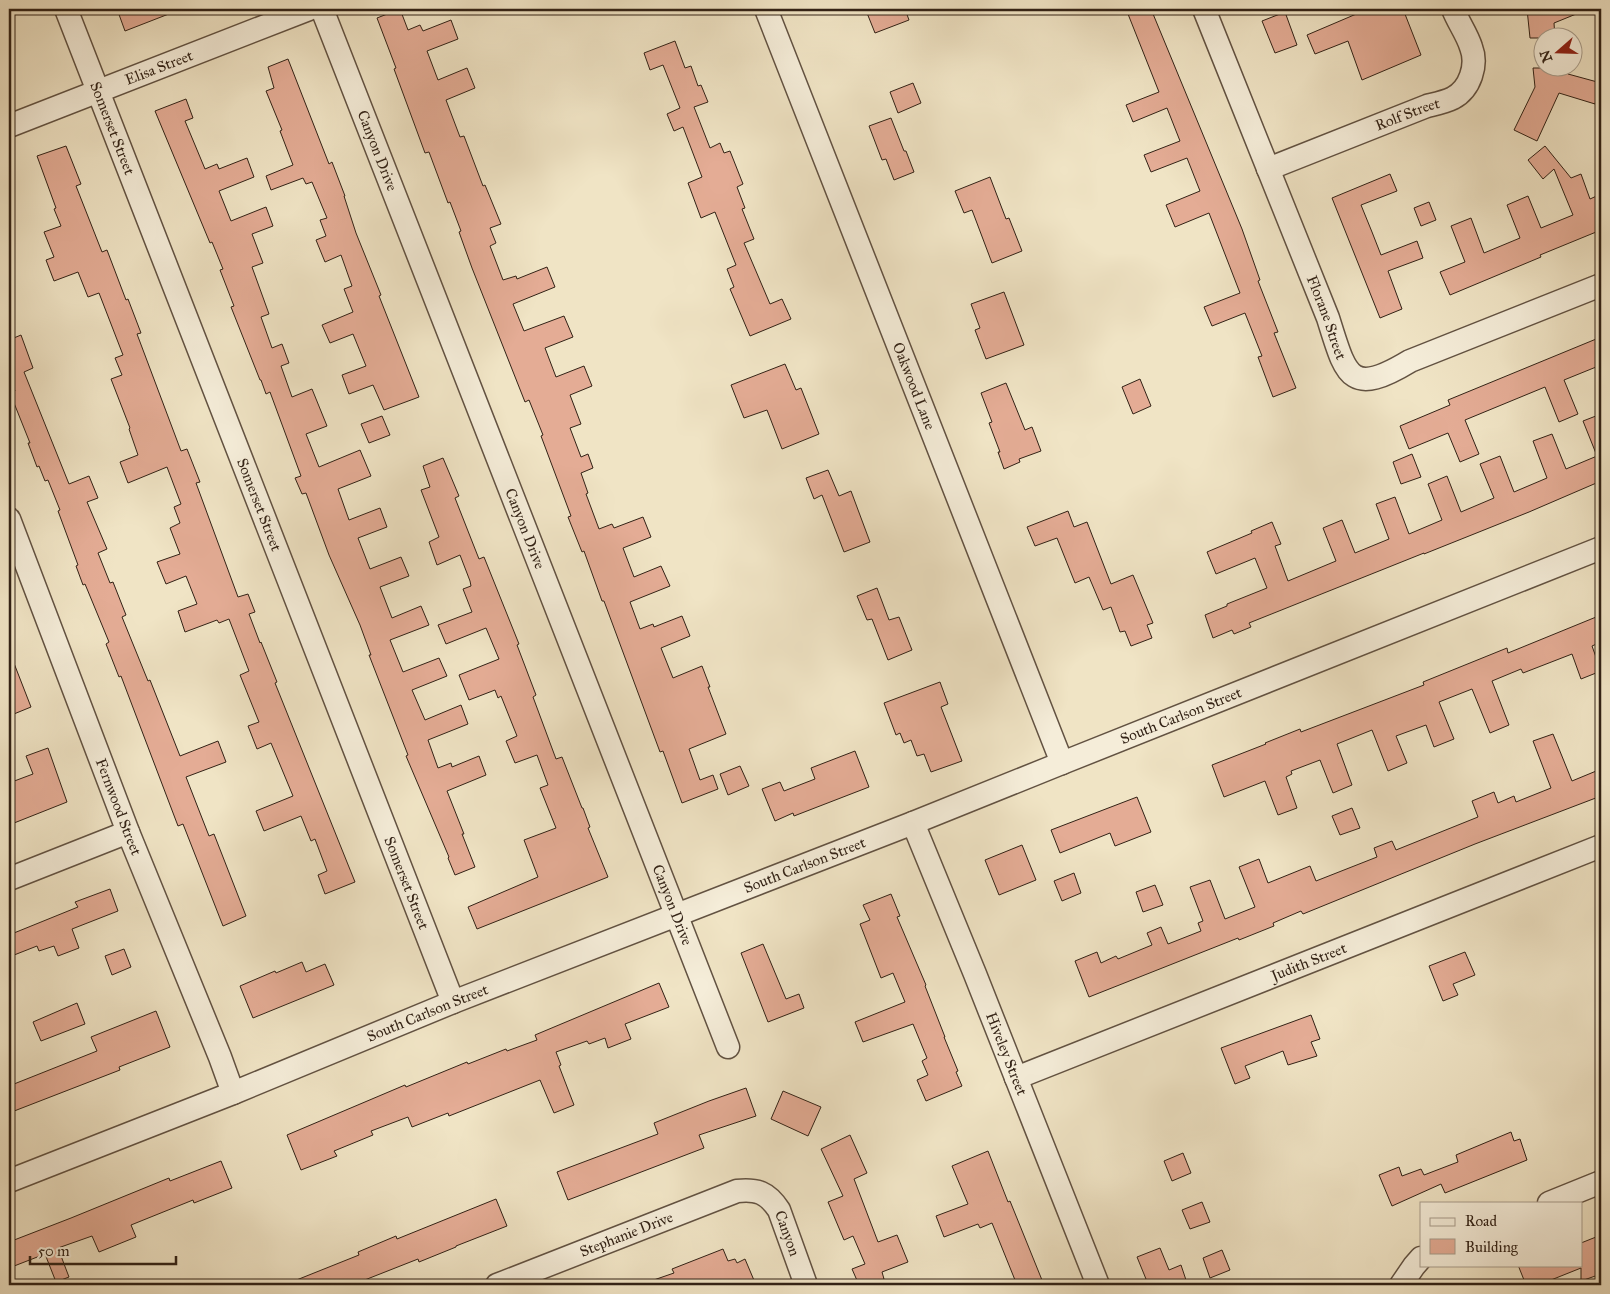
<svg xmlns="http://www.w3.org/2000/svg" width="1610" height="1294" font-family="'IM FELL Great Primer',serif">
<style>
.building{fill:#e4ac95;stroke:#322216}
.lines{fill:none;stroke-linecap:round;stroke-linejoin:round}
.minor-casing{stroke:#625242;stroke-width:25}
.minor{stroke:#f5edd9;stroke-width:22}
.labels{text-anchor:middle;stroke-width:4;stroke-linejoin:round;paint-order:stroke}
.street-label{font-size:15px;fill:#322216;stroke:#f5edd9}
</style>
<rect width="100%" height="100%" fill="#f0e4c5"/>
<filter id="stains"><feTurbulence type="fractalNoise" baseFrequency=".004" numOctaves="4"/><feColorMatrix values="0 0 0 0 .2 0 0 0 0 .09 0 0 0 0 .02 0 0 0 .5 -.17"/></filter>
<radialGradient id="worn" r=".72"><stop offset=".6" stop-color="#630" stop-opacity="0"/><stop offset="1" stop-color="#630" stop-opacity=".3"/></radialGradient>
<g class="building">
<path d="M117,9h62v1l-54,21z"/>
<path d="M400,9l8,21 12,-5 3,6 28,-11 7,19 -31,12 11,29 29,-12 8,20 -29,12 14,37 4,-1 19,50 2,-1 16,39 -11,4 6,15 -6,3 13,34 13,-4 1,3 30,-12 8,20 -42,17 11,27 40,-15 9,21 -28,11 11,29 28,-11 8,20 -22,9 11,29 -11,4 11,29 7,-3 5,14 -12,5 7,20 -2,1 13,35 13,-5 2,4 29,-11 8,20 -28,11 11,29 27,-11 9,20 -40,16 10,27 13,-5 1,3 28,-11 8,20 -29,12 12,30 29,-12 8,21h-2l18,47 -37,15 11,31 13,-5 5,14 -36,14 -19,-52 -3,1 -56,-151h-2l-18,-50 -2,1 -14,-35 3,-1 -30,-80 2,-1 -14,-35 -4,2 -53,-134 -13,-36 2,-1 -11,-29 -2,1 -19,-51 -4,1 -31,-84 2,-1 -19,-50z"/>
<path d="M878,9h27l4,11 -34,13 -8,-20z"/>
<path d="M1126,9h25l91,220 18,51 -2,1 20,51 -4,1 22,55 -23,9 -15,-40 4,-1 -17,-43 -33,13 -8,-19 36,-14 -31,-80 -34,14 -9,-22 34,-14 -13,-33 -36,14 -7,-17 36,-14 -13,-33 -34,14 -7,-17 33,-13z"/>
<path d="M1368,9h35l18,46 -59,25 -14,-39 -33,13 -8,-19z"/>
<path d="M1527,9h59v1l-32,13 1,15h-25z"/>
<path d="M1285,12l12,33 -22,8 -13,-32z"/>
<path d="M675,41l10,27 6,-2 7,20 3,-1 7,17 -14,5 16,41 10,-5 4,10 6,-2 13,33 -6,3 8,21 -3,1 12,30 -10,4 26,61 12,-5 9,20 -41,17 -20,-47 4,-2 -7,-18 9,-4 -21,-53 -14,6 -13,-35 14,-6 -19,-50 -9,4 -7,-17 13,-6 -17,-43 -13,5 -6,-17z"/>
<path d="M288,59l41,105 3,-2 13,34h-1l12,37 25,62 -2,1 40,101 -35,13 -11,-25 -24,9 -7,-19 24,-9 -13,-32 -23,9 -8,-18 31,-13 -9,-23 8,-3 -11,-31 -16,7 -9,-22 10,-4 -6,-16 7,-2 -15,-36 -6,2 -3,-6 -32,12 -5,-14 27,-11 -13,-34 2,-1 -16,-39 8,-3 -6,-21z"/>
<path d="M1533,68h34l1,6 33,9 -6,21 -36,-11 -22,48 -23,-11 21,-43z"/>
<path d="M913,83l8,20 -23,10 -8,-21z"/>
<path d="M186,99l7,19 -8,3 20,48 12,-5 2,5 28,-11 7,19 -35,14 12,30 35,-14 7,19 -21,8 11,29 -11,4 17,47 -8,3 11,31 10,-4 7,19 -8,3 11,31 20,-8 15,37 -21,8 13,33 41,-17 11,26 -33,13 11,31 31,-12 7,19 -29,11 12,31 31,-12 8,19 -29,11 12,31 29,-12 8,19 -39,15 13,32 36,-14 8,18 -35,14 13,30 36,-15 7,19 -40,16 10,28 13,-5 1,4 27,-11 7,19 -39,16 17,43h-2l13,33 -20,8 -7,-17 1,-1 -43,-101 2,-1 -39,-100h2l-11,-30 -31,-70 -23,-62 -4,1 -7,-16 6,-2 -31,-84 -4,2 -5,-14h-1l-29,-73 3,-1 -14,-36 3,-1 -11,-27 -2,1 -55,-132z"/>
<path d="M891,118l13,33h2l8,21 -20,8 -8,-21 -4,1 -13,-34z"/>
<path d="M66,146l15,38 -5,2 26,66 5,-2 19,50 2,-1 13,34 -4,1 44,117 6,-2 13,33 -4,1 42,114 10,-3 7,18 -6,2 11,29 1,-1 16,40 -2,1 80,199 -30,12 -7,-19 9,-4 -12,-32 -4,2 -10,-25 -37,15 -8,-20 37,-15 -22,-53 -14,6 -9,-23 11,-4 -19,-47 9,-4 -20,-52 -10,4 -2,-3 -32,12 -7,-21 19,-7 -11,-28 -20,8 -9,-22 23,-8 -10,-26 10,-5 -6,-16 7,-3 -14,-37 -39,16 -8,-21 18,-7 -9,-26 1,-1 -19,-49 11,-4 -7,-17 8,-3 -24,-62 -11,4 -10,-25 -24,9 -8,-21 8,-3 -10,-25 17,-6 -7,-17 2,-1 -19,-52z"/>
<path d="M1545,146l26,32 10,-4 9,25 11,-5v36l-61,25 1,2 -91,38 -10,-23 25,-10 -14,-36 20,-8 13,35 36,-15 -13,-33 21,-9 13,32 32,-13 -19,-46 -11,10 -15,-19z"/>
<path d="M1390,174l7,17 -36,14 11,27 9,23 36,-14 6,17 -35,13 14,38 -22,9 -48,-120z"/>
<path d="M990,177l16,42 3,-1 13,33 -30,12 -20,-53 -8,3 -9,-22z"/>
<path d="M1429,202l7,18 -15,6 -7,-18z"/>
<path d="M1004,292l20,53 -38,14 -11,-29 5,-2 -9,-24z"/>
<path d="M21,335l12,33 -9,4 45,112 20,-8 9,22 -11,4 20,47 -9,4 12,30 3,-1 13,33 -4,2 26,64 2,-1 30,76 38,-15 8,21 -40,15 23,59 5,-2 32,82 -23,10 -40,-102 -5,2 -57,-150 -2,1 -13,-33 3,-2 -24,-58 -2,1 -7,-19 2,-1 -20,-54 2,-1 -12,-30 -3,1 -6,-15 -2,1 -9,-24h2l-20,-50 5,-2 -5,-14 -1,1v-38z"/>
<path d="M1601,337v28l-37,15 14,34 -19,8 -14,-35 -80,33 14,34 -19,8 -12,-29 -39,16 -9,-23 50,-21 -2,-5z"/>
<path d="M785,364l11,26 5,-2 18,46 -37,15 -15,-39 -23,8 -13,-33z"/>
<path d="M1140,379l11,27 -18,8 -11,-27z"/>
<path d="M1006,383l19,47 7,-3 9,24 -22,8 1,3 -16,7 -6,-17h2l-11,-29 3,-1 -11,-29z"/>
<path d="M1601,414v67l-72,31 -105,42v-1l-175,70 2,4 -17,7 -2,-4 -19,8 -8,-23 22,-9v-2l40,-16 -12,-30 -39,16 -9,-22 45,-19 -1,-2 21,-9 9,22 -6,2 13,35 48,-20 -13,-33 19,-8 13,33 34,-14 -13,-35 19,-7 14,37 33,-14 -14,-36 19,-8 14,36 33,-14 -14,-34 20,-8 14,36 33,-14 -14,-37 19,-7 14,35 31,-13 -14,-35z"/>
<path d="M382,416l8,19 -21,8 -8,-19z"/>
<path d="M1412,454l9,23 -20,7 -8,-22z"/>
<path d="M443,458l16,38 -4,2 24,61 5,-2 35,87 -2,1 19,50 -3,2 23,62 6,-2 20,51h1l7,19 -2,1 20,49 -131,52 -9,-22 70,-30 -14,-37 32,-12 -16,-40 8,-3 -11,-30 -22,8 -9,-22 11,-5 -16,-40 -3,2 -3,-8 -26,10 -10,-25 40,-16 -13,-31 -40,16 -8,-19 34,-13 -9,-23 8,-3 -1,-5 -10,-26 -23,10 -8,-23 10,-5 -18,-47 9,-3 -7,-21z"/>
<path d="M828,470l11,26 12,-5 19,51 -26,10 -22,-57 -8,4 -8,-21z"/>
<path d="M1068,511l6,16 13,-5 24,62 22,-9 20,48 -6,2 5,13 -21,8 -6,-15 -5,1 -9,-25 -8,3 -14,-33 -14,6 -18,-45 -22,8 -8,-19z"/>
<path d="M877,588l12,32 10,-3 13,33 -24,10 -16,-41 -5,1 -10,-24z"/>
<path d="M1601,615v27l-9,4 9,25 -20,8 -9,-25 -49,19 -2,-4 -29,12 17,44 -19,8 -18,-44 -33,13 15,37 -20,8 -8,-22 -30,11 11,27 -19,8 -16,-41 -35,14 15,41 -19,8 -13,-33 -29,11 1,3 -6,3 11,31 -19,7 -13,-34 -41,16 -12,-32 54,-21 -1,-1 35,-14 1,3 123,-47 -1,-3 84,-34 1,5z"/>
<path d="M9,653h1l21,54 -22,9z"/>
<path d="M940,682l8,22 -7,3 21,54 -31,11 -7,-18 -7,2 -6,-16 -7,3 -4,-10 -4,2 -12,-32z"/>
<path d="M1553,734l19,47 29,-12v27l-126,48 -172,70 -2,-3 -28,12 1,3 -35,14 -1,-2 -149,59 -14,-36 22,-9 4,11 15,-7 2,3 34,-14 -5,-12 14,-6 7,17 33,-13 -3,-8 5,-2 -13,-34 20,-7 15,39 30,-12 -16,-40 20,-8 9,24 42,-17 6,15 61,-24 -3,-9 18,-7 4,9 82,-33 -6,-16 22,-9 4,11 16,-7 2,6 35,-14 -18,-47z"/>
<path d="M48,748l19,54 -58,23v-42l24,-9 -7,-18z"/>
<path d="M855,751l14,36 -75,29 -1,-3 -18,8 -13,-32 18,-7 4,9 31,-12 -4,-11z"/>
<path d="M740,766l9,20 -21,9 -8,-21z"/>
<path d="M1137,797l14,35 -36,14 -5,-13 -50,20 -9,-23z"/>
<path d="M1352,808l8,20 -20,7 -8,-19z"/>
<path d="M1022,845l14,35 -37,15 -14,-35z"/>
<path d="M1074,873l7,20 -19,8 -8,-20z"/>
<path d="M1155,885l8,20 -20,7 -7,-20z"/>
<path d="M110,889l8,22 -46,18 7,19 -21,8 -4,-10 -15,5 -2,-5 -28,11v-22l69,-28 -3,-5z"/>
<path d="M891,894l9,22 -3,1 29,68 -1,1 20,51h-1l14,34 -2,1 6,14 -36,15 -9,-21 11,-5 -6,-14 5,-3 -14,-34 -50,18 -8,-20 50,-20 -12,-29 -12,5 -21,-54 10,-4 -7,-15z"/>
<path d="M763,944l23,55 13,-5 5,14 -36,14 -27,-69z"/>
<path d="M124,949l7,18 -19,8 -7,-19z"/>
<path d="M1465,952l10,23 -22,9 5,11 -15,6 -14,-35z"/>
<path d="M302,962l4,10 19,-8 9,21 -81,33 -13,-32 35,-15 1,2z"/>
<path d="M659,983l10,24 -44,17 6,15 -23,9 -3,-10 -16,6 -2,-3 -31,11 5,13 -2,1 15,39 -20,8 -14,-33 -91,36 -1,-3 -36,14 -4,-10 -37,14 2,4 -39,16 3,5 -36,14 -14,-35 118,-50 1,2 61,-25 1,2 38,-15 1,2 30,-11 -2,-5z"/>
<path d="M77,1003l8,21 -44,17 -8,-19z"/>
<path d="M156,1011l14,36 -51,20 1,3 -111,43v-27l88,-35 -6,-14z"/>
<path d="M1311,1015l9,24 -9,3 6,14 -29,9 -5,-14 -38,15 5,12 -15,6 -14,-36z"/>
<path d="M746,1088l10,28 -57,19 5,13 -136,52 -11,-28 101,-38 -4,-11 55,-22z"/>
<path d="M783,1091l38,16 -13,29 -37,-17z"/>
<path d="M1511,1132l3,9 6,-2 7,21 -82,33 -4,-9 -49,22 -13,-31 20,-8 3,9 19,-7 3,6 34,-13 -2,-7z"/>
<path d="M850,1135l17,38 -13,6 24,63 19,-7 11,27 -26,10 2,7 -14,6h-11l-7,-16 13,-5 -12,-28 -9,4 -16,-38 15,-6 -22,-47z"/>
<path d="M988,1151l20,51 2,-1 34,84h-27l-25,-62 -12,5 -2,-4 -34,13 -8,-21 32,-12 -16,-38z"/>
<path d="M1183,1153l8,20 -19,8 -8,-20z"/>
<path d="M221,1161l11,27 -38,15 -1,-3 -62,25 5,12 -37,15 -7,-16 -34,12 11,29 -13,5 -11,-28 -36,14v-26l62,-24 98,-40 1,3z"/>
<path d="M496,1199l11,27 -51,20v1l-37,15 -1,-3 -66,26h-68l75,-30 -1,-3 38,-16 1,3z"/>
<path d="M1202,1202l8,20 -20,7 -8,-19z"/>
<path d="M1601,1235v39l-20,7v-13l-35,14 2,3h-22l-8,-20h63v-22z"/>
<path d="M1160,1248l9,22 12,-5 5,15 -11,5h-42l13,-6 -9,-22z"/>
<path d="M723,1249l5,12 7,-2 2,4 8,-4 11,26h-110l-1,-2 29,-10 -2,-4z"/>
<path d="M1222,1250l8,20 -20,8 -7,-20z"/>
</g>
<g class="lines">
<g class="minor-casing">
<g id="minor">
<path id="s1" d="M66,9l387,993"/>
<path id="s2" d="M322,9l406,1038"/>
<path id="s3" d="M766,9l296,754"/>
<path id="s4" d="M1204,9l124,309c18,57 21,80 82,43l191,-76"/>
<path id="s5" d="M9,126l300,-117"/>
<path id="s6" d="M1268,169l159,-63c8,-2 18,-4 26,-8 17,-9 25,-33 18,-51 -4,-13 -13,-25 -18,-38"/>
<path id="s7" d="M9,519l119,313 92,225 13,36"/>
<path id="s8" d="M913,823l62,151 123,311"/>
<path d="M9,879l119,-47"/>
<path id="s9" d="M1016,1078l585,-232"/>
<path id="s10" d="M9,1181l224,-88 220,-91 460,-179 149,-60 539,-215"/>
<path d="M1549,1203l52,-21"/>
<path id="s11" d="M497,1285l240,-94c20,-2 30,1 42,19l27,75"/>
<path d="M1401,1285l13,-19 7,-8"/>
</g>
</g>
<use href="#minor" class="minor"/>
</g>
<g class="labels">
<g class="street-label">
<text dy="5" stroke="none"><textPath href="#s5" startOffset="161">Elisa Street</textPath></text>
<text dy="5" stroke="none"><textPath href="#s6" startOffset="150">Rolf Street</textPath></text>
<text dy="5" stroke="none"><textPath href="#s1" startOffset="128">Somerset Street</textPath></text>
<text dy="5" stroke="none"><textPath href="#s2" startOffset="152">Canyon Drive</textPath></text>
<text dy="5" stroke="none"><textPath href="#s4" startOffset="332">Florane Street</textPath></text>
<text dy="5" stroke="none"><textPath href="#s3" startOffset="405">Oakwood Lane</textPath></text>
<text dy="5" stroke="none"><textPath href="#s1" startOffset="532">Somerset Street</textPath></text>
<text dy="5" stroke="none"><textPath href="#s2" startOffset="558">Canyon Drive</textPath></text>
<text dy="5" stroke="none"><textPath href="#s10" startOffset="1261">South Carlson Street</textPath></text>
<text dy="5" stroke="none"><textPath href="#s7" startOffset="308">Fernwood Street</textPath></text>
<text dy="5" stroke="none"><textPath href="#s10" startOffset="856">South Carlson Street</textPath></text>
<text dy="5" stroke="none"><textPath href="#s1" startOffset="938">Somerset Street</textPath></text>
<text dy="5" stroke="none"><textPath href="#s2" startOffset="962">Canyon Drive</textPath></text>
<text dy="5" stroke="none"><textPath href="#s9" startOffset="315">Judith Street</textPath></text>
<text dy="5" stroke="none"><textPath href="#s10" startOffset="451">South Carlson Street</textPath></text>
<text dy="5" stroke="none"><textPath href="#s8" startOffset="249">Hiveley Street</textPath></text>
<text dy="5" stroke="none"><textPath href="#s11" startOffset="139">Stephanie Drive</textPath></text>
<text dy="5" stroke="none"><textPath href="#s11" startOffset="332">Canyon</textPath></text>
</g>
</g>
<rect width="1610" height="1294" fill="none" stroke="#f0e4c5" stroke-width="30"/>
<rect x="10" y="10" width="1590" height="1274" fill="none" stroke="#322216" stroke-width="2.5"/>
<rect x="15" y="15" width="1580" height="1264" fill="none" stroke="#322216"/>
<rect x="1420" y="1202" width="162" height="65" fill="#f5edd9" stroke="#a79c8b"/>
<rect x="1430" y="1218" width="25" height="8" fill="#f5edd9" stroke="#a79c8b"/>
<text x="1465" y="1226" font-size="15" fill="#322216">Road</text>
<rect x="1430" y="1239" width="25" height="15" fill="#e4ac95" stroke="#a79c8b"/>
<text x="1465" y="1252" font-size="15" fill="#322216">Building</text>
<g transform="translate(1558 52) rotate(250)"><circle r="24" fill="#f5edd9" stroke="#a79c8b"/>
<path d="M0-4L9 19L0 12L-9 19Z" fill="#8f2418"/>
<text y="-8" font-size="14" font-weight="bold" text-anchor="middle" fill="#322216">N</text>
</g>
<path d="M30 1256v8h146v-8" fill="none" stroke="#322216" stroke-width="2.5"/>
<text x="38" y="1256" font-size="15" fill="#322216" stroke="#f5edd9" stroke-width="4" paint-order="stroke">50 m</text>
<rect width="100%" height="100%" filter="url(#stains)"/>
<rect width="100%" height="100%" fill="url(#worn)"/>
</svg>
